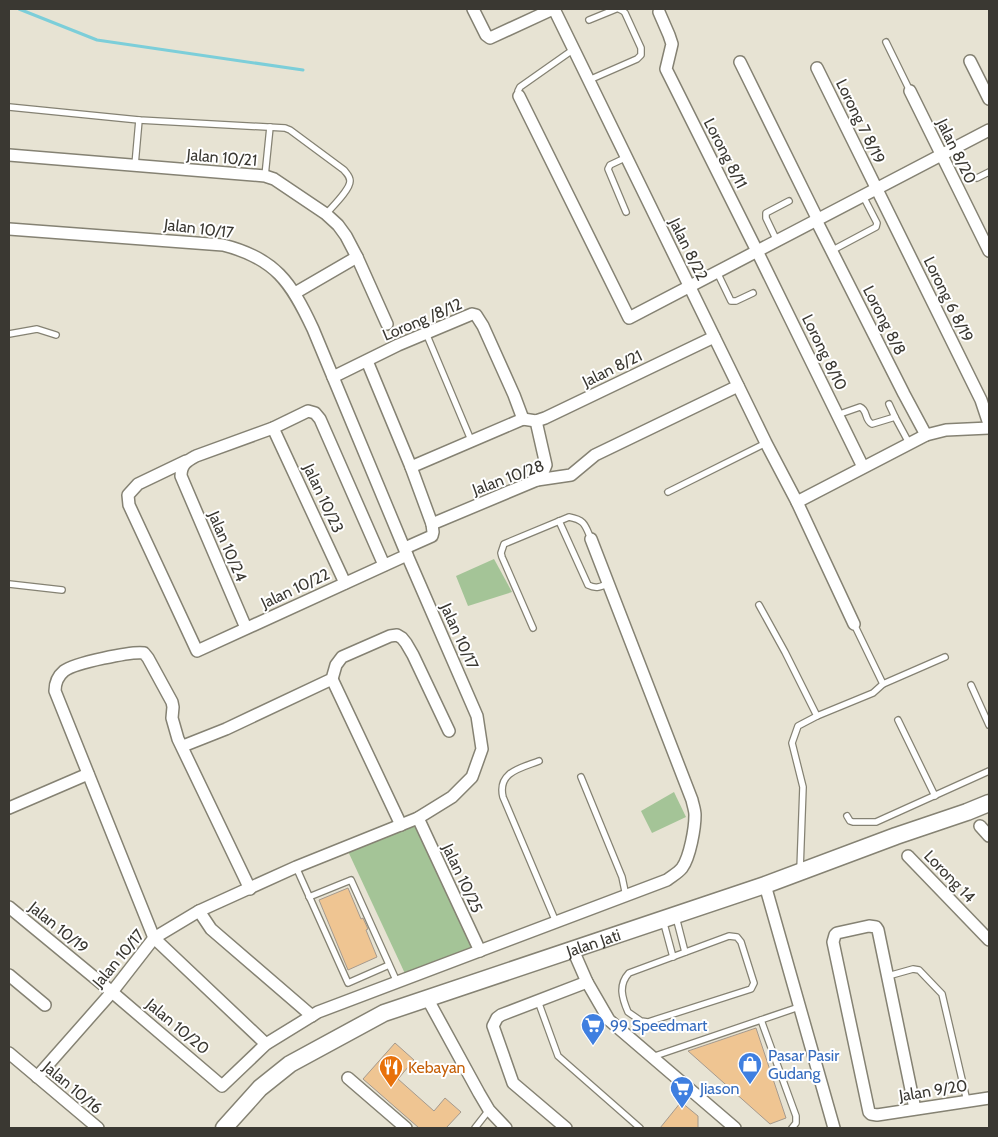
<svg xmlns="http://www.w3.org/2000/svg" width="998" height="1137" font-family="Cabin,sans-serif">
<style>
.green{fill:#a4c497}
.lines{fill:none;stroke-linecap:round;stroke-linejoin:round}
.stream{stroke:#7cced9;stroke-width:3}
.building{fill:#efc592;stroke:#a59a8e}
.lane-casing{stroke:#858273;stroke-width:8}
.street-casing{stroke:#858273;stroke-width:14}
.secondary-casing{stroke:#858273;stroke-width:19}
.lane{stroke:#fff;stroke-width:5.5}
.street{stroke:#fff;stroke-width:11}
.secondary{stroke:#fff;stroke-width:16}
.labels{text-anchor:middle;stroke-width:4;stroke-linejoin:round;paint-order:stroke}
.street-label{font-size:16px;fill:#3a3832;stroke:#fff}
.shop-label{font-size:16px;fill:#366cbe;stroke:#fff;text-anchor:start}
.food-label{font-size:16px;fill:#c56008;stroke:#fff;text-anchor:start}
</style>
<rect width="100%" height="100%" fill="#e7e3d3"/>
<g class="green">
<path d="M494,559l18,33 -44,14 -12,-30z"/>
<path d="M674,792l12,25 -34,16 -11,-22z"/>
<path d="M418,818l62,133 -72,29 -62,-133z"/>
</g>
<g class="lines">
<path class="stream" d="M19,9l78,31 206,30"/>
</g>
<g class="building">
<path d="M348,888l13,31 2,-1 5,11 -2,1 11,27 -29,13 -29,-70z"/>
<path d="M756,1028l30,90 -16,6 -82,-73z"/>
<path d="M395,1043l19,17 -16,19 36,32 11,-13 16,14 -15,16h-27l-56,-49z"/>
<path d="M681,1102l17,14v12h-38z"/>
</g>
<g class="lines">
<g class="lane-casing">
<g id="lane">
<path d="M589,20l27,-11"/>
<path d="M886,42l24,49"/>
<path d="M589,80l48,-21 4,-4v-7l-16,-35 -2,-2 -4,-2"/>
<path d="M519,96l-1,-5 2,-4 54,-38"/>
<path d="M9,107l130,13 146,8 5,2 54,40c3,4 6,6 6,11 0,9 -19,27 -24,33"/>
<path d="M135,165l4,-45"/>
<path d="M265,176l5,-49"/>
<path d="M977,178l12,-6"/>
<path d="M626,212l-18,-43 2,-4 17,-8"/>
<path d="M777,241l-11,-23v-5l23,-12"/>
<path d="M831,251l45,-24 1,-4 -14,-27"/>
<path d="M717,272l14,29h5l17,-8"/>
<path d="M426,333l45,107"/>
<path d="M9,334l28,-5 19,6"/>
<path d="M889,404l6,13"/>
<path d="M837,415l23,-8c8,3 4,13 12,17l23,-7 14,26"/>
<path d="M668,492l98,-49"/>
<path d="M559,521l29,64c8,4 13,2 20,-2"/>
<path d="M9,584l53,6"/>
<path d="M759,605l26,47 32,64 56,-23 10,-9 -29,-60"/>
<path d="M533,628l-31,-71 -1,-4 3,-9 65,-27c16,3 16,8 22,22"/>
<path d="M883,684l62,-27"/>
<path d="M971,685l18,40"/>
<path d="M898,720l37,76"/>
<path d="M539,761c-18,7 -42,11 -36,36l53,125"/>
<path d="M581,777l41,100 4,19"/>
<path d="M847,816l3,5 3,1h23l113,-51"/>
<path d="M296,867l52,116 41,-18"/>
<path d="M800,870l3,-83 -11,-44 6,-17 19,-10"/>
<path d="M309,897l42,-17 46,102"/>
<path d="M676,917l9,35"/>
<path d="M663,920l10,37"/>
<path d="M729,936l8,1 4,5 12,38 1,3 -3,6 -103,33 -7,-1 -13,-9c-6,-14 -10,-27 1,-39z"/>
<path d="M888,976l25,-7 6,1 23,24 25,107"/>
<path d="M538,1001l20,55 82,72"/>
<path d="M761,1020l35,96v7l-4,5"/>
<path d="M652,1057l147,-50"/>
<path d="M475,1128l14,-18"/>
</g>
</g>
<g class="street-casing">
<g id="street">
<path d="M473,9l13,26 4,3 63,-29"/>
<path d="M554,9l212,434 31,59 57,122"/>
<path d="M659,12l10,23 3,9 -6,25 91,182 106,216"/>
<path d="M970,61l19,38"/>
<path d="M740,62l78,158"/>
<path d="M817,68l164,332 8,24"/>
<path d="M910,91l79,160"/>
<path d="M519,96l110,222 360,-188"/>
<path d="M9,155l256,21 9,3 52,35 12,11 8,11 11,21 30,67"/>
<path d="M816,220l88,174 22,41"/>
<path d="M9,229l214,16c52,13 68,37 90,84l94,226 70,161 5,33 -10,28 -20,20 -34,21 -122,49 -97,44 -45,27 -42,54 -75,85"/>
<path d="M295,293l62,-36"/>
<path d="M367,361l44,106 21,57"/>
<path d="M333,377l65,-32 74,-31 4,1 7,11 31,69 9,24"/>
<path d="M523,419l13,2 9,-3 169,-81"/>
<path d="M536,421l10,44 -2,5 -7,10"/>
<path d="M273,428l72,155"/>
<path d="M186,461l-48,23 -10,11 1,10 68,146 210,-96"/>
<path d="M411,467l112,-48"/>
<path d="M797,502l129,-67 20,-5 43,-2"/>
<path d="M405,548l27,-12 1,-4 -1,-8 105,-44 34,-5 24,-20 143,-69"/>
<path d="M246,628l-65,-152c0,-12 6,-15 15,-20l77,-28 35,-17 7,2 5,6 64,146"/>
<path d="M332,679l69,146"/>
<path d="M183,746l43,-17 106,-50 4,-14 6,-8 48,-21 7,-1 5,3 4,5 7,12 36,76"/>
<path d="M9,808l79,-34"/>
<path d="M418,818l62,133"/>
<path d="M980,826l9,10"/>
<path d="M908,856l81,84"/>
<path d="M765,885l69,243"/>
<path d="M250,889l-72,-150 -6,-21 1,-11 -1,-5 -24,-44 -4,-5c-12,-2 -70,10 -80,18 -6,5 -9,11 -9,20l99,247 112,106"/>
<path d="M9,907l103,85 110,94 44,-42 52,-32 349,-132c5,-4 11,-7 15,-12 8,-11 13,-40 13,-53 0,-5 -2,-10 -3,-15l-101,-261"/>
<path d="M199,911l12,18 101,87"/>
<path d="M573,950l14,32 22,38 126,108"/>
<path d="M9,975l36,30"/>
<path d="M427,998l52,95 10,17 17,18"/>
<path d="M9,1053l89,75"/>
<path d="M348,1078l58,50"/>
<path d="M915,1109l-37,-179 -2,-3 -7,-1 -32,7 -2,2 -2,7 36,170 2,2 6,1 112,-17"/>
<path d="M566,1128l-53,-45 -20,-57 4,-8 4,-3 86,-33"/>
</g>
</g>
<g class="secondary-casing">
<g id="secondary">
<path id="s1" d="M224,1128l36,-40 30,-24 94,-51 381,-128 131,-49 71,-24 22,-9"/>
</g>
</g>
<use href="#lane" class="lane"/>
<use href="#street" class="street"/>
<use href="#secondary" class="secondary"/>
</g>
<defs>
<g id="supermarket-pin" transform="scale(1.25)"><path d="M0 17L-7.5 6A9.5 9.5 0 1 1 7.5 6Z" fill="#3f7fe0" stroke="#fff"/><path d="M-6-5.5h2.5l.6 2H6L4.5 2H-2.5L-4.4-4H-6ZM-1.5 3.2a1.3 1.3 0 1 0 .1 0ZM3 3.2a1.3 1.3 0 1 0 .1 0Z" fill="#fff"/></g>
<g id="shop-pin" transform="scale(1.25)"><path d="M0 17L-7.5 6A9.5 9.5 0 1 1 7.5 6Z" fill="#3f7fe0" stroke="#fff"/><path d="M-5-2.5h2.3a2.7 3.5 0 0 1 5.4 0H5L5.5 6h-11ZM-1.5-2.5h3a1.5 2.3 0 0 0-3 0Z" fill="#fff"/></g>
<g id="restaurant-pin" transform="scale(1.25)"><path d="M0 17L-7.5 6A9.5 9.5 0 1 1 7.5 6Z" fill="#e8710a" stroke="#fff"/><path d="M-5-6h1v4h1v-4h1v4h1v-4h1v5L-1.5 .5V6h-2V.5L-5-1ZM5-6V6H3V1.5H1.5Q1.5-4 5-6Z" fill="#fff"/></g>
</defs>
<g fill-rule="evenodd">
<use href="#supermarket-pin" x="593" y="1025"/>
<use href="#shop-pin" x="750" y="1064"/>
<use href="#restaurant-pin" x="391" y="1067"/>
<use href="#supermarket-pin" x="682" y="1088"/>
</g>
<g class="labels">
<g class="street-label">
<text transform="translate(861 121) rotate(64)" y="6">Lorong 7 8/19</text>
<text transform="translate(957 151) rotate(64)" y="6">Jalan 8/20</text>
<text transform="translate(726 153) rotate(63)" y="6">Lorong 8/11</text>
<text transform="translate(222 157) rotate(5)" y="6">Jalan 10/21</text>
<text transform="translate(199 228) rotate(7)" y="6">Jalan 10/17</text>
<text transform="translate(689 249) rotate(64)" y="6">Jalan 8/22</text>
<text transform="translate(949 299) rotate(64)" y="6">Lorong 6 8/19</text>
<text transform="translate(422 319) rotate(-23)" y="6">Lorong /8/12</text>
<text transform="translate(885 320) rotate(63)" y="6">Lorong 8/8</text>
<text transform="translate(825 352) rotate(64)" y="6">Lorong 8/10</text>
<text transform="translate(612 368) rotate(-26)" y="6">Jalan 8/21</text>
<text transform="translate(508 477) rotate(-20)" y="6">Jalan 10/28</text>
<text transform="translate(324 498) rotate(65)" y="6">Jalan 10/23</text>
<text transform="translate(228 546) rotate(67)" y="6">Jalan 10/24</text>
<text transform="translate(295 588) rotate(-25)" y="6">Jalan 10/22</text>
<text transform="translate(460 636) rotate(66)" y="6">Jalan 10/17</text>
<text transform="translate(950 876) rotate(46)" y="6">Lorong 14</text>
<text transform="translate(463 878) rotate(65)" y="6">Jalan 10/25</text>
<text transform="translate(59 927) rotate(39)" y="6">Jalan 10/19</text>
<text dy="6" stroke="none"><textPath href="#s1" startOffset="420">Jalan Jati</textPath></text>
<text transform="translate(118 958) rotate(-50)" y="6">Jalan 10/17</text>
<text transform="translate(178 1026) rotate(40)" y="6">Jalan 10/20</text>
<text transform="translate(73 1087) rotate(40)" y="6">Jalan 10/16</text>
<text transform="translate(933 1090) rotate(-9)" y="6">Jalan 9/20</text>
</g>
<g class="shop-label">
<text x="610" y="1031">99 Speedmart</text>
<text x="768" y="1061">Pasar Pasir<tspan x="768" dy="18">Gudang</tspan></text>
<text x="700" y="1094">Jiason</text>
</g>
<g class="food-label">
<text x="408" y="1073">Kebayan</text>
</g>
</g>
<rect width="998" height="1137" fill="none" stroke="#3a3832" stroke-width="20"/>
</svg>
